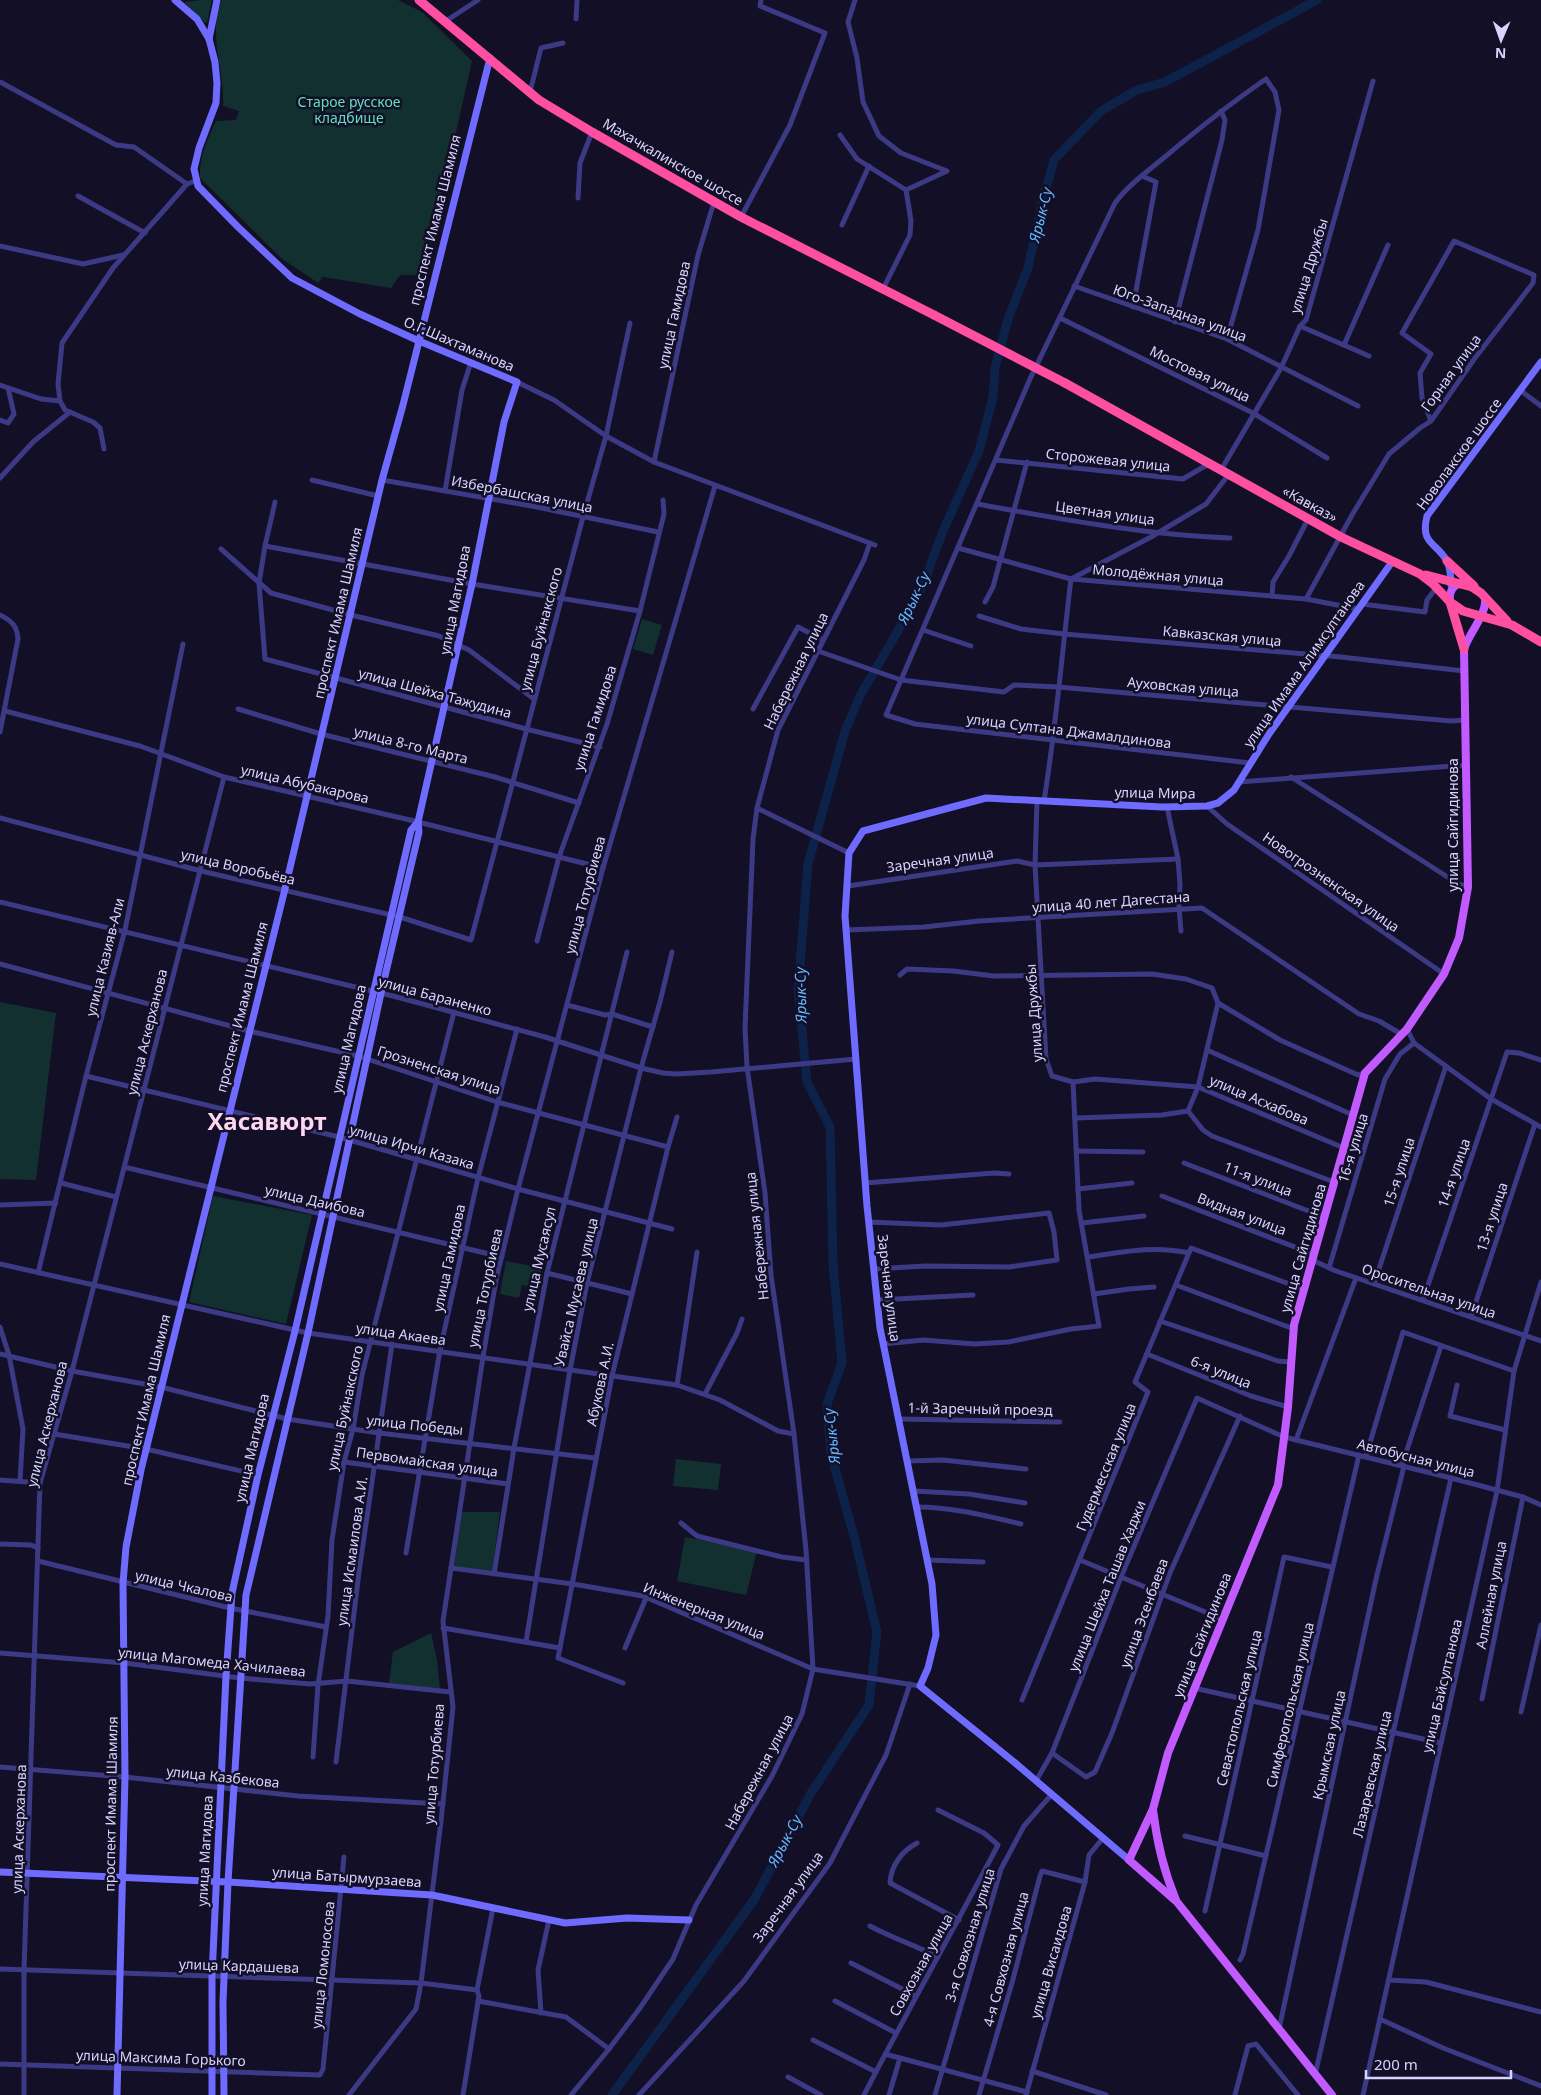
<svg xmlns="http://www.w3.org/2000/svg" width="1541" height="2095" font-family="'Noto Sans',sans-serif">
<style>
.green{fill:#12302f}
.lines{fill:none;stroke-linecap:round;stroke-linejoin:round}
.river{stroke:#0c2248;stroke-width:9}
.street{stroke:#3d3a85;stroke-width:5}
.secondary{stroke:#6f6bff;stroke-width:7}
.primary{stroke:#c25bff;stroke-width:8}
.highway{stroke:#ff4fa3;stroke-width:9}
.highway-bridge{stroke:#ff4fa3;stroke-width:9}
.labels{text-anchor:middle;stroke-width:5;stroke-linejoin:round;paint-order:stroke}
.park-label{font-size:14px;fill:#5fe0c0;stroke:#130f26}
.street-label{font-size:14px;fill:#d9d4ff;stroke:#130f26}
.water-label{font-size:15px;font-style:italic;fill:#62b6ff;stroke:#130f26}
.town-label{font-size:24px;font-weight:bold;fill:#ffd6f0;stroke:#130f26}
</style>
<rect width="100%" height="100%" fill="#130f26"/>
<g class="green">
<path d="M201,0h11l-5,22 -2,1 -21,-21z"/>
<path d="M222,0h176l24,12 50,49 -48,214h-24l-9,13 -68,-11 -5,6 -37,-25 -81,-80c-1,-21 7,-38 16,-57l20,-1 3,-9 -16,-5c2,-36 -16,-72 -1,-106z"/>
<path d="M642,619l20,6 -9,30 -20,-6z"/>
<path d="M0,1002l56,11 -20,167 -36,-1z"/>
<path d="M213,1196l99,19 -26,109 -97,-22z"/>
<path d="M506,1261l36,7 -4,20 -16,-3 -3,13 -19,-4z"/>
<path d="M676,1459l45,5 -3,26 -45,-4z"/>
<path d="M461,1512h39l-8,60 -38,-6z"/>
<path d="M685,1537l72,14 -11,44 -69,-14z"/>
<path d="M431,1633l6,27 3,29 -51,-6 4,-31z"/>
</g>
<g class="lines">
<path class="river" d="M612,2095l142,-195 57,-107 58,-88 8,-73 -22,-92 -24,-86 -4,-50 15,-41 -9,-99 -3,-137 -23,-45 -9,-93 10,-125 37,-133 15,-35 60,-103 23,-62 36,-80 14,-54 2,-29 13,-49 20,-51 14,-65 12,-43 47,-49 36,-21 28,-8 152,-82"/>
<g class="street">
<path d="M855,0l-7,22 9,36 6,44 16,34 22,17 46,18 -41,19 5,31 -1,14 -27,54"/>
<path d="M576,19l1,-19"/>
<path d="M446,21l32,-21"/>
<path d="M0,82l116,63 18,2 53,37"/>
<path d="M530,92l11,-44 22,-5"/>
<path d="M840,135l17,24 49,31"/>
<path d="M78,196l67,37"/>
<path d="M578,198l2,-35 12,-31"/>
<path d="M741,217l49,-92 35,-92 -65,-27 1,-6"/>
<path d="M842,225l27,-59"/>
<path d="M0,246l83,18 40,-9"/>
<path d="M1074,286l153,53 131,67"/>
<path d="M1133,307l23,-125 -14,-6"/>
<path d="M1060,318l193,95 74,45"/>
<path d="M1175,322l47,-182 3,-20 -4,-9"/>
<path d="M1300,326l69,30"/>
<path d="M1227,339l31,-109 21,-120 -4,-18 -9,-13c-35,24 -68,50 -100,77 -18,15 -38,29 -51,47l-85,176 -144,336 29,9 335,39"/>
<path d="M1344,345l44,-100"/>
<path d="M517,382l37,18 52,36 48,26 221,83"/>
<path d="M0,385l41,14 19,2"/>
<path d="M1520,390l21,16"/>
<path d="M0,420l8,3 6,-9 -6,-26"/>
<path d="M104,449l-4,-21 -7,-6 -28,-12 -5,-9 -2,-17 4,-41 51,-75 74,-84 8,-3"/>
<path d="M996,460l187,19 22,-13 7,-1"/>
<path d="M654,462l44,-207 16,-53"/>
<path d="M1221,470l60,-102 19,-42 6,-6 67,-239"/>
<path d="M0,478l33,-36 37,-30"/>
<path d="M312,480l66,16"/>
<path d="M382,480l150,26 126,26"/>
<path d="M445,491l17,-101 9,-28"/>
<path d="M275,502l-10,44 -6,37 6,76 261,70 74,18"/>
<path d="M977,504c84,15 168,31 253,34"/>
<path d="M265,546l207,38 168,27"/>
<path d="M958,548l113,31 235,20 52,10"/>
<path d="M221,549l50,44 80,22 88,21 30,14 65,49"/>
<path d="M1071,579l80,-42 55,-33 23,-30"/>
<path d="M1272,596l1,-14 16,-26 19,-37"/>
<path d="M1306,599l46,-84 37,-61 31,-26 11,-7 44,-63 58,-75 1,-8 -80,-34 -52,92 29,21 -11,19 2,25 9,23"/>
<path d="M985,602l8,-15 34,-125"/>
<path d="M1362,604l63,8 2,-12 7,-9"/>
<path d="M0,615c12,6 17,11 18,24l-18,93"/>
<path d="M979,616l42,13 43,5 277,23 123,14"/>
<path d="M923,630l48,16"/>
<path d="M818,651l83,29 103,12 10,-7 44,2 393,34 14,-1"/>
<path d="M238,709l83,25 174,43 84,26"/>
<path d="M753,709l45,-82 25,13"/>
<path d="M5,711l135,35 84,31 186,43 193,48"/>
<path d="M1291,777l166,106 11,4"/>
<path d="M1239,782l227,-17"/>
<path d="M1044,801c12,-74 18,-148 27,-222"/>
<path d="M1207,806l20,18 217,150"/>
<path d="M1167,807l11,52 2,25 -1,24 2,23"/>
<path d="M757,808l92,45"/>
<path d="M0,818l201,53 199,46 71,23 112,-423 23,-81 24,-113"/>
<path d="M848,886l169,-25 18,4 143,-6"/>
<path d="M0,902l393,94 152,41 96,31 22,5 13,1 35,-2 145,-13"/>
<path d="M846,930l78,-3 55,-6 223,-13 157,106 20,7 22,13"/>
<path d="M537,941l22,-84 48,-133 33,-113 24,-97 -1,-14"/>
<path d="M0,964l249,67 109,25 139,46 171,45"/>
<path d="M900,975l7,-6 46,2 41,5 158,-2 34,5 26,9 6,15 62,37 78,35 7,-2"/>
<path d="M567,1005l38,10 7,-1 41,13"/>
<path d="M1407,1029l7,14 77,56 50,28"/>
<path d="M1207,1050l146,65"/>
<path d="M86,1076l253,61 179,52 154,40"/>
<path d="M1073,1082l22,-3 103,8 146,61"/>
<path d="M1188,1111l15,19 9,6 122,46"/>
<path d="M1076,1118l86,-3 26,-4 10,-24 20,-84"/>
<path d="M1077,1151l66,1"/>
<path d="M1184,1163l140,54"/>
<path d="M124,1167l378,90"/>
<path d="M61,1183l55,14"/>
<path d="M865,1183l129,-10 15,1"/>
<path d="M1078,1189l54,-6"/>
<path d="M1162,1196l151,58"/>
<path d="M0,1205l56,-2"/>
<path d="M868,1222l73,3 108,-12 5,19 3,28 -48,7 -84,-1 -51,3"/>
<path d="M1082,1223l62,-7"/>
<path d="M1088,1257c34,-5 66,-12 101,-4"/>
<path d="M1312,1260l24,11 205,70"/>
<path d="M0,1264l308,69 369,52 43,15 58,31 16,3"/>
<path d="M1329,1268l56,-189 15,-25 14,-11"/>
<path d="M38,1273l48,-197 39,-146 58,-286"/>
<path d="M547,1273l85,21"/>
<path d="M1374,1284l72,-218"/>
<path d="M1176,1285l118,44"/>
<path d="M1094,1294l35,-5 25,-2"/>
<path d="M877,1300l96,-5"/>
<path d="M1423,1300l84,-248 12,1 22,7"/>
<path d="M1471,1317l64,-193"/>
<path d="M1160,1321l118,40 12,1"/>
<path d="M0,1327l9,28 14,74 -3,52"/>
<path d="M883,1344l40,-4 52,4 33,-2 63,-13 28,-3 -20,-116 -6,-128 -21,-6 -6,-17 -11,-194 2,-65"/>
<path d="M0,1354l72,17 89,16 126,32 92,14 216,25"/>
<path d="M1147,1354l104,42 37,11"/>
<path d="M677,1385l20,-133"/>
<path d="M1457,1385l-7,31 55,14"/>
<path d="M705,1394l32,-61 5,-14"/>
<path d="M899,1419l161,3"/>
<path d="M54,1434l92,15 112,26"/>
<path d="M1296,1440l60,-162"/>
<path d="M1366,1456l37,-124 111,39"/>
<path d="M907,1461l36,-1 83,9"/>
<path d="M344,1462l164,22"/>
<path d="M1402,1465l39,-119"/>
<path d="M0,1480l40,3"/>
<path d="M914,1491l55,3 56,9"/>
<path d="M917,1507c35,0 70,9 104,17"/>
<path d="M681,1523l16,13 85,21 25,3"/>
<path d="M0,1544l31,1 7,3"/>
<path d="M406,1553l34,-203 38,-172 39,-149"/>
<path d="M928,1560l55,2"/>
<path d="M1080,1560l142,59"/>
<path d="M38,1561l192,47 96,19"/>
<path d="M451,1568l122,16 70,12 170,73 107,17"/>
<path d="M494,1574l20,-126 33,-175 80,-321"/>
<path d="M443,1628l117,20"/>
<path d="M526,1642l44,-272 17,-87 54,-215 19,-66 12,-50"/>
<path d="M625,1648l21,-50"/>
<path d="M0,1653l125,10 115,15 70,6 37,-3 103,11"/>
<path d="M623,1683l-65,-25 54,-282 56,-229 9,-30"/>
<path d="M1194,1688l247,55"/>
<path d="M1482,1699l41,-202"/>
<path d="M1022,1700l126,-308 -13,-10 56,-134 112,41"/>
<path d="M1521,1712l20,-87"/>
<path d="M1052,1753l34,24 9,-5 17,-39 58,-160 70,-157"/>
<path d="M313,1757l5,-72 10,-69 4,-76 12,-78 9,-33 9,-54 92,-363"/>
<path d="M336,1762l23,-190 33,-228"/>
<path d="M0,1767l125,10 173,19 145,8"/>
<path d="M1036,1781l16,-28 69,-176 76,-179 87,39 167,41 72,19 18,8"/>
<path d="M1185,1836l81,20"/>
<path d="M917,1843c-15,8 -26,22 -27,40l69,37"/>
<path d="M1205,1911l79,-354 48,10"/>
<path d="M870,1926c22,12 45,19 68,31"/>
<path d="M1240,1960l3,-6 116,-499"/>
<path d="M851,1963l65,33"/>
<path d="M0,1969l421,14 56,7"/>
<path d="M1389,1980l37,2 115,30"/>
<path d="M478,2001l88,16 43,32 -38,46"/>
<path d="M835,2001l61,32"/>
<path d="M541,2013l-3,-43 11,-50"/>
<path d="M1380,2019l63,29 98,38"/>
<path d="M1279,2029l97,-450 28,-113"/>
<path d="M813,2040l63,32"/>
<path d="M609,2049l31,-41 33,-49 23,-54 76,-129 30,-62 11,-45 -7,-119 -12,-116 -23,-159 -6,-82 -18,-126 -2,-39 8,-189 4,-31 21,-78 86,-170 6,-17"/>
<path d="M885,2054l142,38"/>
<path d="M0,2064l320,11 3,-6 21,-212"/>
<path d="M1032,2071l74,24"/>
<path d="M1315,2075l136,-597"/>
<path d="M788,2077l33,18"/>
<path d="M24,2095v-125l16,-487 32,-112 152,-594"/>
<path d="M349,2095l67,-86 5,-26 20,-162 12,-114 -10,-86 40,-264 13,-77 22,-91 85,-321 112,-382"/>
<path d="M463,2095l16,-99 -2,-6 16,-82"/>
<path d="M639,2095l105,-114 86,-118 56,-108 24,-71"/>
<path d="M864,2095c43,-84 90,-166 134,-250l-14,-12 -46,-23"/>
<path d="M889,2095l11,-37"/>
<path d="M935,2095l66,-226 23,-43 28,-32"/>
<path d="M979,2095l33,-112 28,-107 2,-5 43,11"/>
<path d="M1026,2095l59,-213 4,-27 14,-17"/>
<path d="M1235,2095l13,-49 8,-2 42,51"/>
<path d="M1363,2095l134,-604 17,-120 27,-89"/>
</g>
<g class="secondary">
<path d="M175,0l22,19 12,20 6,23 2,21 -1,20 -17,45 -5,21 4,17 40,41 54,51 68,36 59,27 98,41 -13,40 -32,162 -54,238 1,10 -38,161 -73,340 -62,262 -18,287 -5,120 1,93"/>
<path d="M209,39l8,-39"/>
<path d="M1451,585c0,-7 -1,-17 -4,-24 -11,-19 -27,-17 -20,-45l114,-154"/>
<path d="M1129,1860l-115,-98 -94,-76 8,-18 8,-33 -4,-51 -52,-256 -13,-122 -22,-290 4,-63 14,-22 123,-33 176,9 45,-1 11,-3 16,-13 35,-56 123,-172"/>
<path d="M0,1872l228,10 204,13 133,28 62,-5 62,2"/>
<path d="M117,2095l8,-318 -2,-194 3,-36 15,-77 143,-577 98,-413 21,-75 87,-347"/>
<path d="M212,2095v-119l14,-300 6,-83 26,-118 37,-144 116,-501 7,-8"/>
</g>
<g class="primary">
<path d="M1450,602c-1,-10 2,-16 11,-19"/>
<path d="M1153,1810c4,33 10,59 23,90"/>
<path d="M1332,2095l-155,-193 -48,-42 24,-51 15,-56 110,-268 10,-78 6,-82 71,-252 42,-44 37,-55 15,-36 9,-51 -4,-238c5,-16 23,-35 21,-50"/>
</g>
<g class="highway">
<path d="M419,0l120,100 53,32 149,85 193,98"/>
<path d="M1065,383l276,154 79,37 13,10 17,18 13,9 49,14 29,17"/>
<path d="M1447,561l27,25"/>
<path d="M1426,575l46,12 9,6 26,28"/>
<path d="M1450,602l14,47"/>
</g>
<path class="highway-bridge" d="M934,315l131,68"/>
</g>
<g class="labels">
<g class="park-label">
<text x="349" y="107">Старое русское<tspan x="349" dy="16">кладбище</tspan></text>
</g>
<g class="street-label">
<text transform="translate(673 162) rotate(30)" y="5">Махачкалинское шоссе</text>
<text transform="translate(435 220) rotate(-76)" y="5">проспект Имама Шамиля</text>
<text transform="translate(1309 266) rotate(-73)" y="5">улица Дружбы</text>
<text transform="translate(1180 313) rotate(20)" y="5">Юго-Западная улица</text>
<text transform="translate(674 315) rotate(-78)" y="5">улица Гамидова</text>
<text transform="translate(459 344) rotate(23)" y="5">О.Г.Шахтаманова</text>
<text transform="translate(1451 373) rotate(-54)" y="5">Горная улица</text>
<text transform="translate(1200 374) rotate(26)" y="5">Мостовая улица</text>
<text transform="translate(1459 454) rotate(-54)" y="5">Новолакское шоссе</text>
<text transform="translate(1108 460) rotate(6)" y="5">Сторожевая улица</text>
<text transform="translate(522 494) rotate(11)" y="5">Избербашская улица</text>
<text transform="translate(1310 504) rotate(29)" y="5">«Кавказ»</text>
<text transform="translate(1105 513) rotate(8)" y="5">Цветная улица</text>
<text transform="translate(1158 575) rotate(5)" y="5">Молодёжная улица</text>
<text transform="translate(455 600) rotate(-79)" y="5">улица Магидова</text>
<text transform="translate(338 613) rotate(-77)" y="5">проспект Имама Шамиля</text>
<text transform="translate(541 629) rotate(-75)" y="5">улица Буйнакского</text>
<text transform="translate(1222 636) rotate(5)" y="5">Кавказская улица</text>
<text transform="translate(1304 664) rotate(-55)" y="5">улица Имама Алимсултанова</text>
<text transform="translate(796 671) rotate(-64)" y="5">Набережная улица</text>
<text transform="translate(1183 687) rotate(5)" y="5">Ауховская улица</text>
<text transform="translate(435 693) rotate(15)" y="5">улица Шейха Тажудина</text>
<text transform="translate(595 718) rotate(-72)" y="5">улица Гамидова</text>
<text transform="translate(1069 731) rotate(7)" y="5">улица Султана Джамалдинова</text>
<text transform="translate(411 745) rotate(14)" y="5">улица 8-го Марта</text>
<text transform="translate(305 784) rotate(13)" y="5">улица Абубакарова</text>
<text transform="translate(1155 793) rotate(1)" y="5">улица Мира</text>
<text transform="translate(1453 825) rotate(-90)" y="5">улица Сайгидинова</text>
<text transform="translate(940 860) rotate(-8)" y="5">Заречная улица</text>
<text transform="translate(238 867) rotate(13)" y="5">улица Воробьёва</text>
<text transform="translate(1331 882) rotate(35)" y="5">Новогрозненская улица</text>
<text transform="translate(585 895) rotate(-75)" y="5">улица Тотурбиева</text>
<text transform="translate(1111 902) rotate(-4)" y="5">улица 40 лет Дагестана</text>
<text transform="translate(105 957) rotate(-76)" y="5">улица Казияв-Али</text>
<text transform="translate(435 996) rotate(15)" y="5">улица Бараненко</text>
<text transform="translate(242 1007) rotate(-76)" y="5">проспект Имама Шамиля</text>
<text transform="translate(1034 1013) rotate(-94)" y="5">улица Дружбы</text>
<text transform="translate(147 1032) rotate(-76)" y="5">улица Аскерханова</text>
<text transform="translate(349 1039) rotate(-77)" y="5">улица Магидова</text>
<text transform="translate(439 1070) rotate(18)" y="5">Грозненская улица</text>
<text transform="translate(1259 1100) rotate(23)" y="5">улица Асхабова</text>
<text transform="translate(412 1147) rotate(16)" y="5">улица Ирчи Казака</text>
<text transform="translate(1353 1148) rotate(-73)" y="5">16-я улица</text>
<text transform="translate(1399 1172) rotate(-72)" y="5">15-я улица</text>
<text transform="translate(1454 1173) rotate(-71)" y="5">14-я улица</text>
<text transform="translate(1258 1179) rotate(21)" y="5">11-я улица</text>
<text transform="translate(315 1201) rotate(13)" y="5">улица Даибова</text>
<text transform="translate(1242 1214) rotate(21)" y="5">Видная улица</text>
<text transform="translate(1492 1217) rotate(-72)" y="5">13-я улица</text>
<text transform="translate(757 1236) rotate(-96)" y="5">Набережная улица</text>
<text transform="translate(1303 1248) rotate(-74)" y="5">улица Сайгидинова</text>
<text transform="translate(449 1258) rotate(-78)" y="5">улица Гамидова</text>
<text transform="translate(539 1259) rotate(-77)" y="5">улица Мусаясул</text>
<text transform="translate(485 1288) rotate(-78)" y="5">улица Тотурбиева</text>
<text transform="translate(889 1288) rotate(83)" y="5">Заречная улица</text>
<text transform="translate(1429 1291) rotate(19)" y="5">Оросительная улица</text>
<text transform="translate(576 1292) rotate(-77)" y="5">Увайса Мусаева улица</text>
<text transform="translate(401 1334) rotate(8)" y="5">улица Акаева</text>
<text transform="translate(1221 1372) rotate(22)" y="5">6-я улица</text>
<text transform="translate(600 1384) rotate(-78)" y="5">Абукова А.И.</text>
<text transform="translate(146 1400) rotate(-77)" y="5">проспект Имама Шамиля</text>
<text transform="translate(345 1408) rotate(-78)" y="5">улица Буйнакского</text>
<text transform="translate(980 1409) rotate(1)" y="5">1-й Заречный проезд</text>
<text transform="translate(47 1424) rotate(-76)" y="5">улица Аскерханова</text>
<text transform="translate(415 1425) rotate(6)" y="5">улица Победы</text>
<text transform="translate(252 1448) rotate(-77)" y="5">улица Магидова</text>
<text transform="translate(1416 1458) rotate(14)" y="5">Автобусная улица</text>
<text transform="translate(427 1462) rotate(8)" y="5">Первомайская улица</text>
<text transform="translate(1106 1467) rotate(-68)" y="5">Гудермесская улица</text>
<text transform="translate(352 1551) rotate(-82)" y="5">улица Исмаилова А.И.</text>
<text transform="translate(184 1586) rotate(13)" y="5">улица Чкалова</text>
<text transform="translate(1107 1586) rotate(-68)" y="5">улица Шейха Ташав Хаджи</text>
<text transform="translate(1491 1595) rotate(-79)" y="5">Аллейная улица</text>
<text transform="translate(704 1611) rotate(22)" y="5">Инженерная улица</text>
<text transform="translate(1144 1613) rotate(-70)" y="5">улица Эсенбаева</text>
<text transform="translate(1202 1635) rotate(-68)" y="5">улица Сайгидинова</text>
<text transform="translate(212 1662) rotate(6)" y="5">улица Магомеда Хачилаева</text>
<text transform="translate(1442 1686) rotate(-77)" y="5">улица Байсултанова</text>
<text transform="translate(1290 1705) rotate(-77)" y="5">Симферопольская улица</text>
<text transform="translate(1239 1708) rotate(-77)" y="5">Севастопольская улица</text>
<text transform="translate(1329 1745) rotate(-78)" y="5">Крымская улица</text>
<text transform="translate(434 1764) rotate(-85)" y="5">улица Тотурбиева</text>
<text transform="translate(759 1772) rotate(-62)" y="5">Набережная улица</text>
<text transform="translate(1372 1774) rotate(-77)" y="5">Лазаревская улица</text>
<text transform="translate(223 1777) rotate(6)" y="5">улица Казбекова</text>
<text transform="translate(111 1804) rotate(-89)" y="5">проспект Имама Шамиля</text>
<text transform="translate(19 1829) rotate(-88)" y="5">улица Аскерханова</text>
<text transform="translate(205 1851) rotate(-87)" y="5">улица Магидова</text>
<text transform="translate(347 1877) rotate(4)" y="5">улица Батырмурзаева</text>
<text transform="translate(788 1897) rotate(-54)" y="5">Заречная улица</text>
<text transform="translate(970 1935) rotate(-73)" y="5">3-я Совхозная улица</text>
<text transform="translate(1006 1959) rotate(-75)" y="5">4-я Совхозная улица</text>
<text transform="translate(1051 1962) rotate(-74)" y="5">улица Висаидова</text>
<text transform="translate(323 1965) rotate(-84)" y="5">улица Ломоносова</text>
<text transform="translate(921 1965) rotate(-61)" y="5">Совхозная улица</text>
<text transform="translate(239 1966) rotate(2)" y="5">улица Кардашева</text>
<text transform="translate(161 2058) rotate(2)" y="5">улица Максима Горького</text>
</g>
<g class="water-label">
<text transform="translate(1041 215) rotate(-76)" y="5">Ярык-Су</text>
<text transform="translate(914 598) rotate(-64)" y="5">Ярык-Су</text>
<text transform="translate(801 995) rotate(-91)" y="5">Ярык-Су</text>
<text transform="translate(832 1436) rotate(-96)" y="5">Ярык-Су</text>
<text transform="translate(785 1841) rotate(-62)" y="5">Ярык-Су</text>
</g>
<g class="town-label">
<text x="267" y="1130">Хасавюрт</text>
</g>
</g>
<g transform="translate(1501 40) rotate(182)" stroke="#130f26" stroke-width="4" paint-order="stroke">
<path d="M0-4L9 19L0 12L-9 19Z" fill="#d9d4ff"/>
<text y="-8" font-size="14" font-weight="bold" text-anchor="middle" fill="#d9d4ff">N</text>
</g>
<path d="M1366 2070v8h145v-8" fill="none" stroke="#d9d4ff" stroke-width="2.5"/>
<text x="1374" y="2070" font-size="15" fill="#d9d4ff" stroke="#130f26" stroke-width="4" paint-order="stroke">200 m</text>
</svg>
